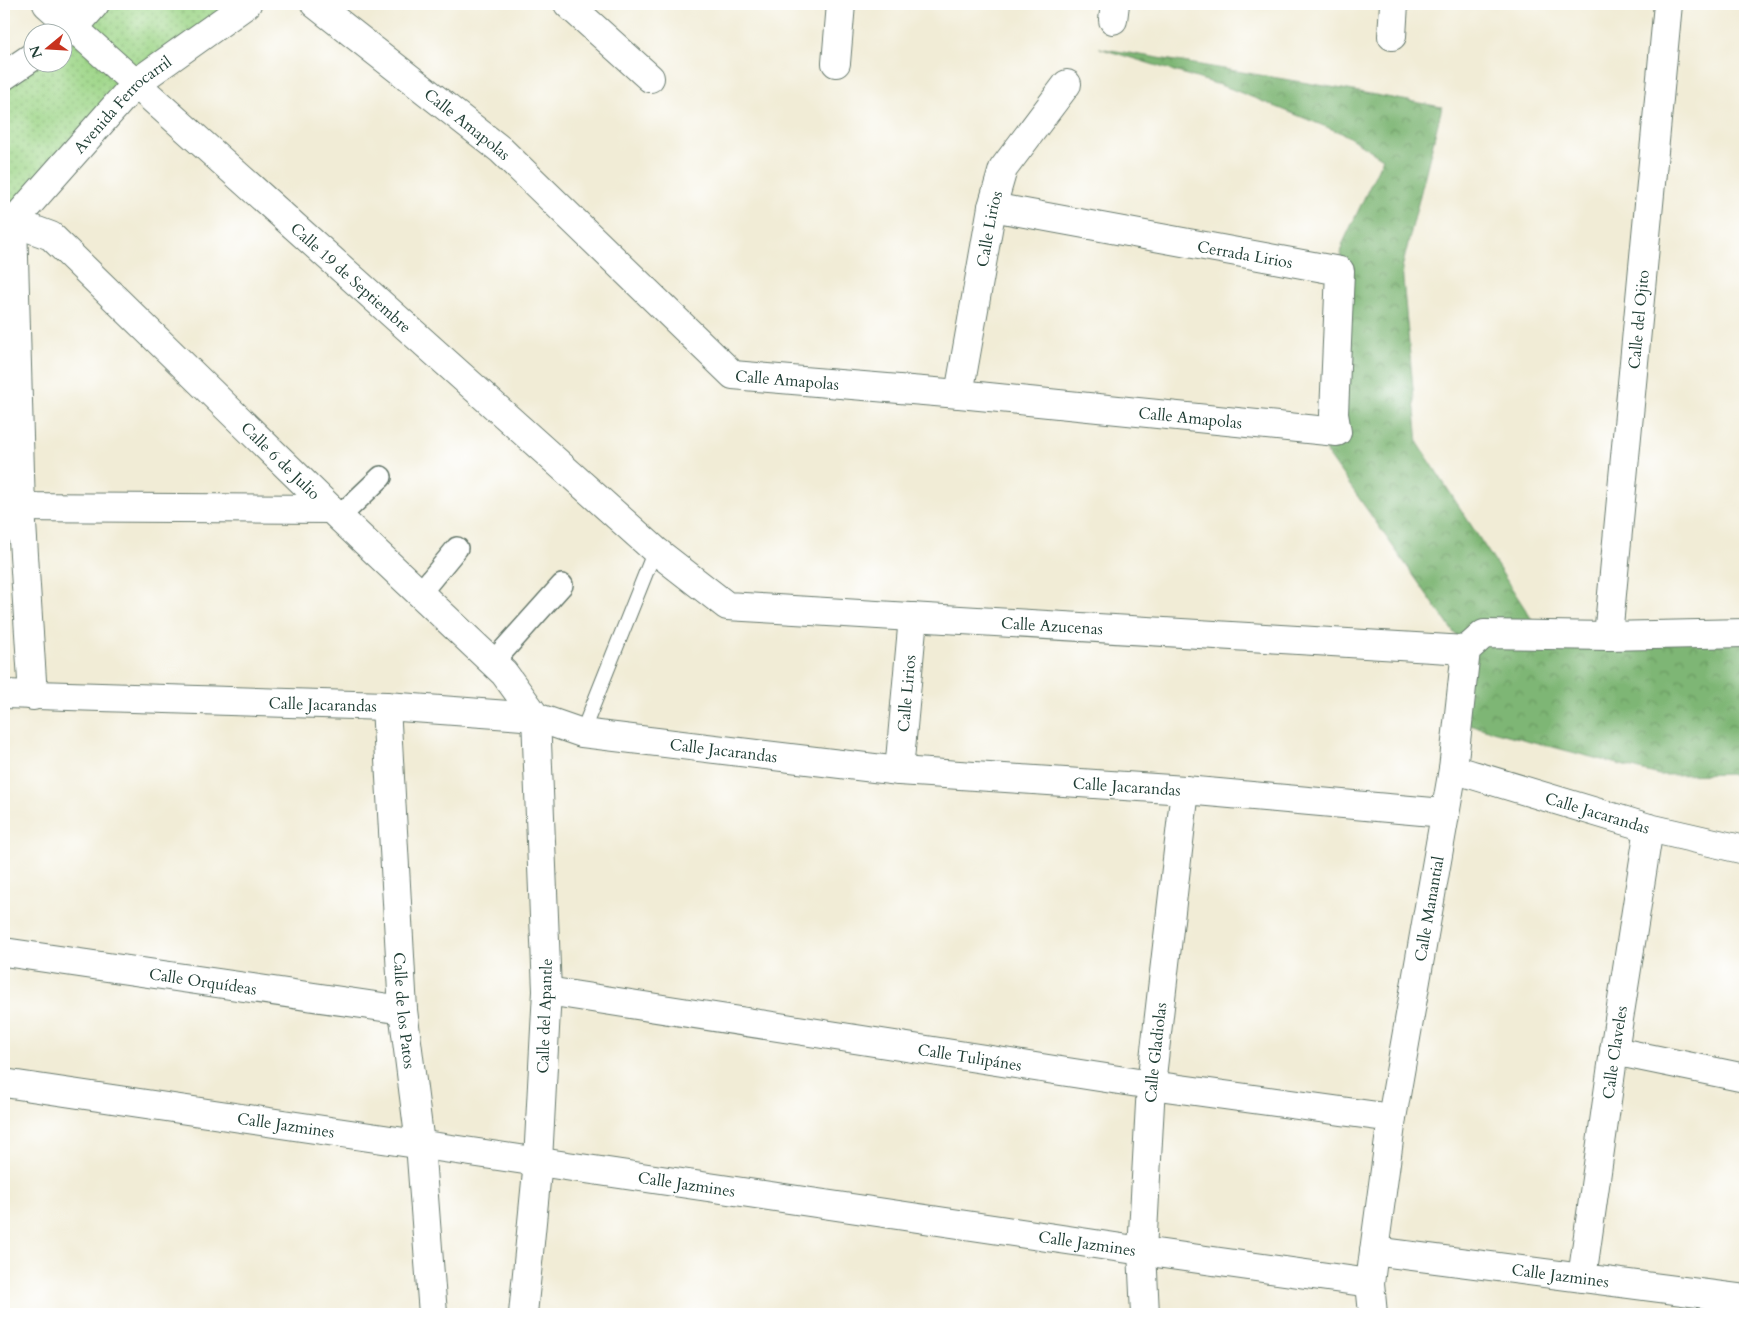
<svg xmlns="http://www.w3.org/2000/svg" width="1749" height="1318" font-family="Cardo,serif">
<style>
.grass{fill:url(#grass-dots);stroke:#5e895e}
.forest{fill:url(#forest-crowns);stroke:#4e7a54}
.lines{fill:none;stroke-linecap:round;stroke-linejoin:round}
.service-casing{stroke:#687a6d;stroke-width:16}
.pedestrian-casing{stroke:#687a6d;stroke-width:24}
.minor-casing{stroke:#687a6d;stroke-width:30}
.service{stroke:#fff;stroke-width:14}
.pedestrian{stroke:#fff;stroke-width:21}
.minor{stroke:#fff;stroke-width:28}
.labels{text-anchor:middle;stroke-width:5;stroke-linejoin:round;paint-order:stroke}
.street-label{font-size:16px;fill:#1f3d34;stroke:#fff}
</style>
<defs>
<pattern id="grass-dots" width="8" height="8" patternUnits="userSpaceOnUse" patternTransform="scale(1.25)"><rect width="8" height="8" fill="#9dd587"/><path d="M2 2h.1M6 6h.1" fill="none" stroke="#7fae6f" stroke-width="1.8" stroke-linecap="round"/></pattern>
<pattern id="forest-crowns" width="20" height="18" patternUnits="userSpaceOnUse" patternTransform="scale(1.25)"><rect width="20" height="18" fill="#7eb674"/><path d="M2 6a3 3 0 1 1 6 0M12 15a3 3 0 1 1 6 0" fill="none" stroke="#679560"/></pattern>
</defs>
<rect width="100%" height="100%" fill="#fff"/>
<filter id="ink" filterUnits="userSpaceOnUse"><feTurbulence type="fractalNoise" baseFrequency=".02" numOctaves="2"/><feDisplacementMap in="SourceGraphic" scale="10" xChannelSelector="R" yChannelSelector="G"/><feConvolveMatrix kernelMatrix="1 2 1 2 8 2 1 2 1" color-interpolation-filters="sRGB"/></filter>
<filter id="wash" filterUnits="userSpaceOnUse"><feTurbulence type="fractalNoise" baseFrequency=".0096" numOctaves="4" result="noise"/><feDisplacementMap in="SourceGraphic" scale="20" xChannelSelector="R" yChannelSelector="G"/><feGaussianBlur stdDeviation="1.12" result="paint"/><feColorMatrix in="noise" values="0 0 0 0 0 0 0 0 0 0 0 0 0 0 0 0 0 1.4 0 .05"/><feComposite in="paint" operator="in"/></filter>
<g filter="url(#wash)">
<rect width="100%" height="100%" fill="#f1ecd6"/>
<path class="grass" d="M95,4h152l-111,79 -123,139 -9,81v-227l28,-14h30l1,-26z"/>
<path class="forest" d="M1099,48l238,40 105,19 -40,161 16,175 124,192 203,-2v141l-86,1 -201,-53 8,-72 -141,-200 17,-205 41,-87 -39,-24 -115,-46z"/>
</g>
<g filter="url(#ink)">
<g class="lines">
<g class="service-casing">
<path id="service" d="M582,733l73,-183"/>
</g>
<g class="pedestrian-casing">
<g id="pedestrian">
<path d="M339,517l42,-40"/>
<path d="M420,593l37,-45"/>
<path d="M493,662l69,-77"/>
</g>
</g>
<g class="minor-casing">
<g id="minor">
<path id="s1" d="M47,4l608,546 72,56 739,44"/>
<path id="s2" d="M315,4l186,146 232,225 226,19 378,38 -3,-18 6,-143 -348,-64"/>
<path d="M568,4l82,74"/>
<path d="M1113,20l2,-16"/>
<path d="M62,36l12,-8 21,-24"/>
<path d="M1392,36l2,-32"/>
<path d="M836,63l5,-59"/>
<path d="M4,76l28,-19"/>
<path id="s3" d="M4,220l9,2 38,14 288,281 165,156 32,44 11,274 -9,170 -15,153"/>
<path d="M13,222l8,286 12,188"/>
<path id="s4" d="M13,222l123,-139 111,-79"/>
<path id="s5" d="M959,394l33,-187 11,-38 64,-85"/>
<path d="M5,507l326,2"/>
<path id="s6" d="M1608,636l60,-632"/>
<path id="s7" d="M4,694l382,12 150,11 46,16 317,38 286,19 259,23"/>
<path id="s8" d="M386,706l17,304 17,134 13,170"/>
<path id="s9" d="M1453,769l196,59 96,22"/>
<path id="s10" d="M899,771l14,-154"/>
<path id="s11" d="M4,952l399,58"/>
<path id="s12" d="M547,991l604,94 241,33"/>
<path d="M1614,1051l131,27"/>
<path id="s13" d="M4,1083l1138,168 228,32"/>
<path id="s14" d="M1374,1251l371,48"/>
<path id="s15" d="M1582,1278l32,-227 35,-223"/>
<path id="s16" d="M1145,1314l-3,-63 9,-166 34,-295"/>
<path id="s17" d="M1373,1314l-3,-31 4,-32 18,-133 61,-349 13,-119 18,-16 124,2 137,-3"/>
</g>
</g>
<use href="#service" class="service"/>
<use href="#pedestrian" class="pedestrian"/>
<use href="#minor" class="minor"/>
</g>
</g>
<g class="labels">
<g class="street-label">
<text dy="6" stroke="none"><textPath href="#s4" startOffset="161">Avenida Ferrocarril</textPath></text>
<text dy="6" stroke="none"><textPath href="#s2" startOffset="194">Calle Amapolas</textPath></text>
<text dy="6" stroke="none"><textPath href="#s5" startOffset="168">Calle Lirios</textPath></text>
<text transform="translate(1245 254) rotate(10)" y="6">Cerrada Lirios</text>
<text dy="6" stroke="none"><textPath href="#s1" startOffset="409">Calle 19 de Septiembre</textPath></text>
<text dy="6" stroke="none"><textPath href="#s6" startOffset="318">Calle del Ojito</textPath></text>
<text dy="6" stroke="none"><textPath href="#s2" startOffset="614">Calle Amapolas</textPath></text>
<text dy="6" stroke="none"><textPath href="#s2" startOffset="1019">Calle Amapolas</textPath></text>
<text dy="6" stroke="none"><textPath href="#s3" startOffset="371">Calle 6 de Julio</textPath></text>
<text dy="6" stroke="none"><textPath href="#s1" startOffset="1234">Calle Azucenas</textPath></text>
<text dy="6" stroke="none"><textPath href="#s10" startOffset="78">Calle Lirios</textPath></text>
<text dy="6" stroke="none"><textPath href="#s7" startOffset="319">Calle Jacarandas</textPath></text>
<text dy="6" stroke="none"><textPath href="#s7" startOffset="724">Calle Jacarandas</textPath></text>
<text dy="6" stroke="none"><textPath href="#s7" startOffset="1129">Calle Jacarandas</textPath></text>
<text dy="6" stroke="none"><textPath href="#s9" startOffset="151">Calle Jacarandas</textPath></text>
<text dy="6" stroke="none"><textPath href="#s17" startOffset="410">Calle Manantial</textPath></text>
<text dy="6" stroke="none"><textPath href="#s11" startOffset="201">Calle Orquídeas</textPath></text>
<text dy="6" stroke="none"><textPath href="#s8" startOffset="305">Calle de los Patos</textPath></text>
<text transform="translate(544 1016) rotate(-88)" y="6">Calle del Apantle</text>
<text dy="6" stroke="none"><textPath href="#s16" startOffset="262">Calle Gladiolas</textPath></text>
<text dy="6" stroke="none"><textPath href="#s15" startOffset="228">Calle Claveles</textPath></text>
<text dy="6" stroke="none"><textPath href="#s12" startOffset="428">Calle Tulipánes</textPath></text>
<text dy="6" stroke="none"><textPath href="#s13" startOffset="285">Calle Jazmines</textPath></text>
<text dy="6" stroke="none"><textPath href="#s13" startOffset="690">Calle Jazmines</textPath></text>
<text dy="6" stroke="none"><textPath href="#s13" startOffset="1095">Calle Jazmines</textPath></text>
<text dy="6" stroke="none"><textPath href="#s14" startOffset="188">Calle Jazmines</textPath></text>
</g>
</g>
<rect width="1749" height="1318" fill="none" stroke="#fff" stroke-width="20"/>
<g transform="translate(48 48) rotate(252)"><circle r="24" fill="#ffffff" stroke="#a5b1ae"/>
<path d="M0-4L9 19L0 12L-9 19Z" fill="#c8321e"/>
<text y="-8" font-size="14" font-weight="bold" text-anchor="middle" fill="#1f3d34">N</text>
</g>
</svg>
